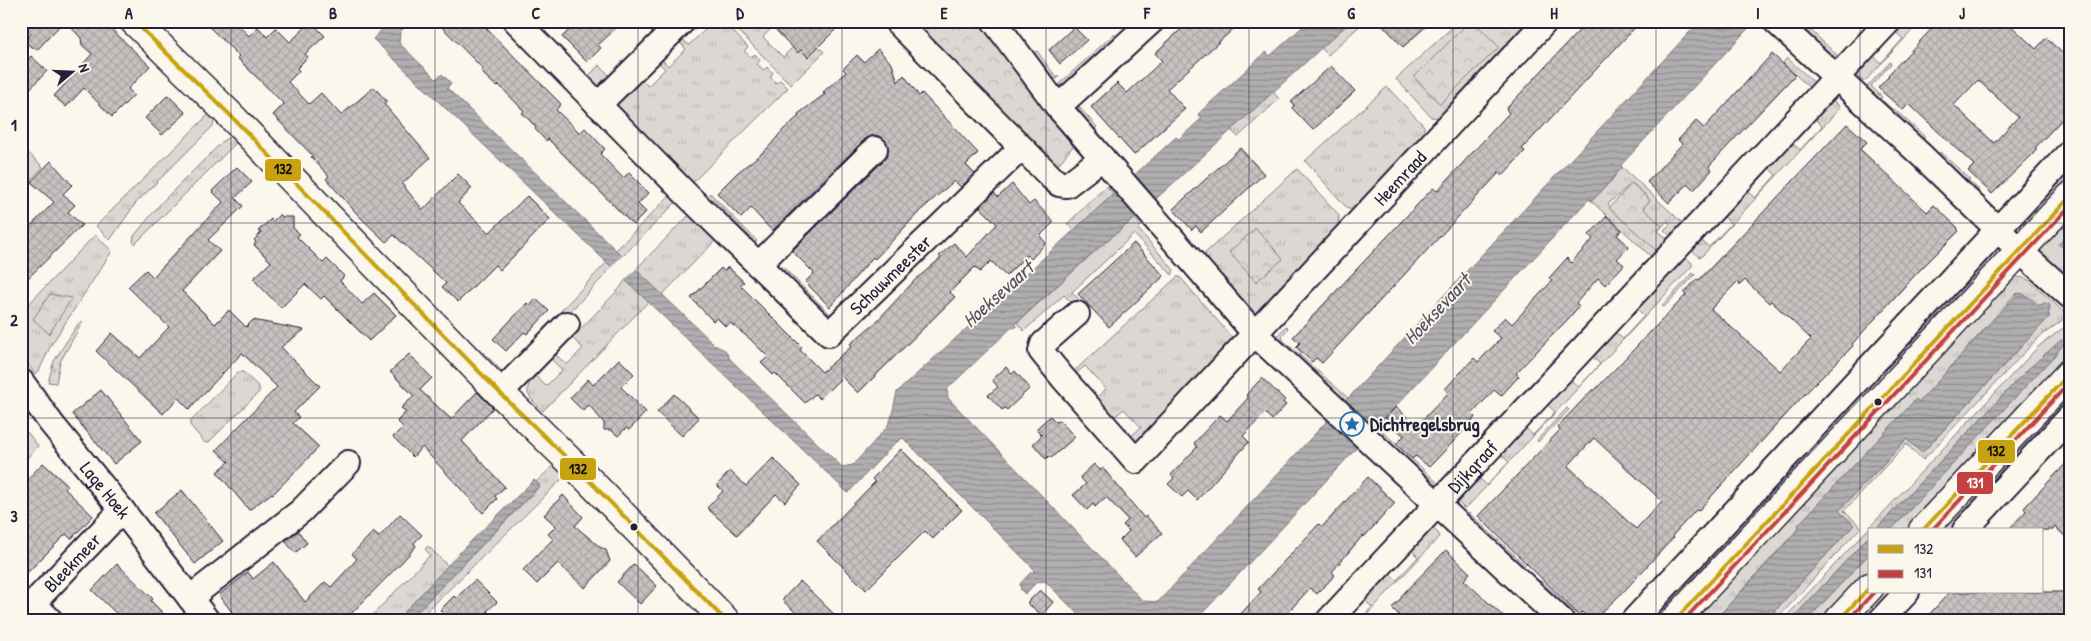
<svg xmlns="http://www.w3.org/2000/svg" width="2091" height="641" font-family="'Patrick Hand',sans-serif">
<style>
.grass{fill:url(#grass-tufts);stroke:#7e7d87;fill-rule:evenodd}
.forest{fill:url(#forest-crowns);stroke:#7e7d87}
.water{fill:url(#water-rules);stroke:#787681}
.pier{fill:#fbf7ec}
.building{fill:url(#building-cross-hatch);stroke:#22223b;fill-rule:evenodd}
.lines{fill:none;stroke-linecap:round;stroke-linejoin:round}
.minor-casing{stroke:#22223b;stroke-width:28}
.tertiary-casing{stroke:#22223b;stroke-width:31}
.minor{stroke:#fbf7ec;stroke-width:24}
.tertiary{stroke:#fbf7ec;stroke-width:28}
.bus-1-casing{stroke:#fbf7ec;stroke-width:8}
.bus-2-casing{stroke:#fbf7ec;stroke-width:8}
.bus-1{stroke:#c8a20f;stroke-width:4}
.bus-2{stroke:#c34141;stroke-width:4}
.grid{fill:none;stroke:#22223b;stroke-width:1;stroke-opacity:0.55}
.bus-dot{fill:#22223b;stroke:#fbf7ec;stroke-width:2}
.labels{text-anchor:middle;stroke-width:4;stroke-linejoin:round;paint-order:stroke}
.street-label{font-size:19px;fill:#22223b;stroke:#fbf7ec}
.poi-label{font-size:19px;font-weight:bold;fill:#22223b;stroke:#fbf7ec;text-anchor:start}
.water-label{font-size:20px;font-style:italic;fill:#545364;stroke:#fbf7ec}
.line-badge{stroke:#fbf7ec;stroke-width:2}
.badge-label{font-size:14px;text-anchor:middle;font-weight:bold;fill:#fff}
.pale-badge-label{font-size:14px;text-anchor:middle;font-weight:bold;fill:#111}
.neatline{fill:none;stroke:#22223b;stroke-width:2}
.grid-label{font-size:16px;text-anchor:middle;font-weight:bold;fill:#22223b}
</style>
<defs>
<pattern id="grass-tufts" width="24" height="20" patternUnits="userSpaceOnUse" patternTransform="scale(1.25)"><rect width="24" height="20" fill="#dbd8d3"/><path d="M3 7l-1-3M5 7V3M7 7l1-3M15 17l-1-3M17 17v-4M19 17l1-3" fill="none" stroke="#bcb9b6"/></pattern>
<pattern id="forest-crowns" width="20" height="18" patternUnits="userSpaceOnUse" patternTransform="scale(1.25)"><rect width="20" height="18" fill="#dbd8d3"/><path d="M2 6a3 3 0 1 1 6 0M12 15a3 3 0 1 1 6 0" fill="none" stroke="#bcb9b6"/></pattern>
<pattern id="water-rules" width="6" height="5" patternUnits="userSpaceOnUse" patternTransform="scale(1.25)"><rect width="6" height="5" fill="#b1aeb0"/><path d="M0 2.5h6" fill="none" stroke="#908d90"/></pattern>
<pattern id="building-cross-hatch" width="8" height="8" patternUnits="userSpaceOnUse" patternTransform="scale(1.25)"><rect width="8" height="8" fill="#c6c2c0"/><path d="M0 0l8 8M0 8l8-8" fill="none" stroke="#aaa6a6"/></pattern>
</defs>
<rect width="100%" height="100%" fill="#fbf7ec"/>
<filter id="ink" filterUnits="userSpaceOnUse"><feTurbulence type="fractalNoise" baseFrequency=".02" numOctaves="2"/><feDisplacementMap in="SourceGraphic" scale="10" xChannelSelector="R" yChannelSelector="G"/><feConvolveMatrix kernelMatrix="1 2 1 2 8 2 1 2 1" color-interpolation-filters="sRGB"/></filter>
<g filter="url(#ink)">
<g class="grass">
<path d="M699,21h24l25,26 -4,4 7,6 4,-3 5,6 -3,4 7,6 3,-3 6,6 -3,4 6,6 4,-3 8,8 -98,97 -75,-79v-8l22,-23 11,11 17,-17 -11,-11 4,-3 10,11 18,-17 -11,-11 3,-3 11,10 17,-16z"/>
<path d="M729,21h30l8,9 4,-4 1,2 -9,9 20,20 10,-10 5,6 3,-3 17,-4 6,6 -33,33z"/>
<path d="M1351,21h14l-37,34 -7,-7z"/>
<path d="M1459,21h78l-94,97 -12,-1 -35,-38z"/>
<path d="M1898,21h23l-56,60h-3l-8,-8 15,-21 12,11 22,-24 -12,-11z"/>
<path d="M1802,22l36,34 7,-2 -8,7 -38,-36z"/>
<path d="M1114,34l6,8 -4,3 -9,-1 -38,34v8l-9,1v-4z"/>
<path d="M1037,51l19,26h3l-2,2 -4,-1 -19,-25z"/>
<path d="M1787,58l31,28 -6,4 -29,-27z"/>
<path d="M1890,62l1,2 -20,22 11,11 -3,3 -12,-11v-2z"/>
<path d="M599,65l13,13 -9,8h-8l-10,-6z"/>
<path d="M1387,87l37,39 -1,14 -65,69h-10l-43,-48z"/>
<path d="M1273,92l6,7 -41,38 -7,-7z"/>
<path d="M1830,97l9,9v3l-137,147 -3,1 -11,-10 9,-10 12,10 22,-23 -11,-11 23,-25 12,10 21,-23 -11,-11 23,-25 12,11 22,-24 -11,-11z"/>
<path d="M1080,100l-1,7 18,20 -3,3 -20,-23z"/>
<path d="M1883,101l10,9 1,-1 31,28 -5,2 -38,-36z"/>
<path d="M209,114l5,7 -1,5 -78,78 -25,36 -14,-14z"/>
<path d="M231,136l6,6 -102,102 -2,-2 1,-6 27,-33 63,-63z"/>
<path d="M21,146l22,21 -14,15 -8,-8v-12l5,-5 -5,-4z"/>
<path d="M1940,152l30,27 -2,1 11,10 -2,2 -38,-36z"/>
<path d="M2070,165v25l-46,40 -3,-1 -2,-9z"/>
<path d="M1621,166l67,62 -12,13 -12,-11 6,-6 -3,-3 -9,10 15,13 -16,18 -68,-63 4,1 19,-20zM1632,183l18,17 -7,8 -31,1 -4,-5z"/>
<path d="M1297,169l42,46 -1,16 -80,84h-3l-52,-60z"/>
<path d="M1106,186l8,8 -40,36 -7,-6z"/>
<path d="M674,191l6,7 -58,59 -7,-6z"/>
<path d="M710,193l47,48 -6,6 -3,-3 4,-5 -39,-40 -5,4 -4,-4z"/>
<path d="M2070,205v27l-11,12 11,10v29l-28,-26 -3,-9z"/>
<path d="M693,211l26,26 -57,58 -27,-25z"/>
<path d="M1135,218l6,8 -3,3 36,41 -2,5 -38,-41 -62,58 9,10 -6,4 -11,-11 -40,36 -7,-8 87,-80z"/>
<path d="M95,235l17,16 -61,94 -12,26 -4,3 -14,-19v-43z"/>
<path d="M1682,254l10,9v3l-225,241 -3,1 -9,-9 20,-24 12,10 22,-23 -12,-11 25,-26 11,10 22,-23 -11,-11 23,-24 12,10 21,-23 -11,-11 22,-24 12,10 21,-23 -11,-11z"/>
<path d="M1982,259l12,11 -39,43 -56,46 -5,-5z"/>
<path d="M607,262l5,5 -7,6 1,1 -97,102 -5,2 -31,-31 2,-3 28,28z"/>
<path d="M782,266l48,48 1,-1 5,4 -7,2 -11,-5 4,-5 -38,-38 -5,4 -3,-3z"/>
<path d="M1693,273l2,2 -31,32 -2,-1z"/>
<path d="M1177,277h3l56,65 -96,101 -11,-5 12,-11 -17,-18 -12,10 -18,-19 12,-11 -21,-23 -12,10 -2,-2z"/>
<path d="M2016,277l9,1 5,3 38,35 -31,23 -114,121 -17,-16 -62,67 17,16 -85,93h-10l88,-95 -15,-14 68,-72 15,14 128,-137c-8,-8 -23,-26 -35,-22l-96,109 -3,-4 -201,221h-32l328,-341z"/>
<path d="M626,279l23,22 -106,110c-12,-12 -23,-19 -8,-35l11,10 16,-16 -11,-11 5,-4 11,10 16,-17 -11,-10 48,-50z"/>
<path d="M83,321l-23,41 -4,21 -8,-1 6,-21 24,-37z"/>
<path d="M2070,323v42l-154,165h-25l173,-187 -38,28 -151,159h-5v5l-79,85h-8l256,-274z"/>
<path d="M1286,326l2,2 -6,8 1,4 65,58 -3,4 -66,-61v-7z"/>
<path d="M238,372h5l16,15v5l-50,50 -4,1 -15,-18v-3z"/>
<path d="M2070,380v25l-116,125h-24z"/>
<path d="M1567,408l2,2 -31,32 -1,-2z"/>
<path d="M1377,426l66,62 -5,1 -64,-60z"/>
<path d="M27,432l11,14 -17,19v-27z"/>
<path d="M1817,436l12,12 -161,172h-23z"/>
<path d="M554,465l11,11 -147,144h-9l131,-134 -4,-4z"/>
<path d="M1469,513l56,52 -4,1 -53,-48z"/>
<path d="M1430,525l9,9v3l-77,83h-2l12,-13 -11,-10 25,-27 11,10 21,-23 -10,-10z"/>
<path d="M428,546l20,20 -51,54h-29l62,-65 -5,-6z"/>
<path d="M1870,553v26l-38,41h-25z"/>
<path d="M1540,580l43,40h-5l-39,-36z"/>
</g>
<g class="forest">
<path d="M908,21h70l95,125 -20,25z"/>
<path d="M1470,21h3l26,26 -59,57 -26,-27z"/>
<path d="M1632,183l18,17 -7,8 19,18 -4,5 10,8 -11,12 -48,-43z"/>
<path d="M1256,228l27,31 -27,23 -27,-30z"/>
<path d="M50,294l22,4 -23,36 -16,-15z"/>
</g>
<g class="water">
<path d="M390,21h20l-10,11 -1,11 37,36 6,-5 9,9 -4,5 269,258 9,4 5,9 112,108 11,-2 34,-38 4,-8 6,-27 279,-255 3,2 23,-21 -4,-4 68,-62 4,4 39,-35h42l-216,197 -31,25 -89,81 2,2 -3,2 -2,-1 -65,62 1,9 195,203 15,1 542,-581h55l-134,144 1,3 -29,32 -4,-1 -393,421h-112l-39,-39 -8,1 -12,12 -4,-4 -1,-6 11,-12 3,1 -1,-5 -130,-130 -9,6 -46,49 -475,-454z"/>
<path d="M2070,232v22l-11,-10z"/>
<path d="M2018,293l5,1 16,12 5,-3 5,1 1,5 -2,5 2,2 -128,137 -16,-14 -67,72 15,14 -88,95h-51l84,-91 -1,-4 118,-126 3,3z"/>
<path d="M2061,340l4,2 -10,13 -164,175h-16l151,-159z"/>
<path d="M534,480l6,5 -131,135h-12l66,-71z"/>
<path d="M1870,535v18l-63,67h-16z"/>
</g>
<path class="pier" d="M623,255l14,13 -13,13 -14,-13z"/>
<g class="building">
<path d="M21,21h43l-27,29 -13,-8 7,-8 -10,-10z"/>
<path d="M65,21h38l47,45 -22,23 6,6 -22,22 -28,-29 -18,19 -12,-11 38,-42 -10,-9 -1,-7z"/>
<path d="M203,21h32l14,15 9,-9 9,10 9,-9 14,14 21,-20 14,14 -20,18 3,3 -11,11 2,3 -11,11 21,22 12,-11 20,22 33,-28 13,15 -3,2 46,54 -28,26 21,26 35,-36 14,14 -14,15 31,30 38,-37 23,23 -50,51 -5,-5 -37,37 -16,-15 4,-4 -52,-48 -8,7 -27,-26 -33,-37 3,-3 -18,-19 2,-1 -40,-41 11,-11 -47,-46 2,-2 -5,-5z"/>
<path d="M436,21h43l82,83 -5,6 24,23 5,-5 20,21 -5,5 23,24 6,-5 20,20 -11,11 8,8 -13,13 -85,-86 -2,2 -11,-12 1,-2 -14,-14 2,-2 -25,-26 -2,2 -16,-15 2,-3z"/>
<path d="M578,21h46l-26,24 3,3 -14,14 -25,-25z"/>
<path d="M767,21h77l-36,36 -7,-7 -3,3z"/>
<path d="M1190,21h52l-75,68 18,20 -51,46 -43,-48 26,-24 10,10 35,-32 -7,-8z"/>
<path d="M1379,21h53l-29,26z"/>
<path d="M1588,21h53l-119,128 3,2 -23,25 -3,-3 -177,190 -6,-5 -4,4 -16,-15 4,-4 -7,-6 140,-149 4,3 72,-78 -3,-4z"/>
<path d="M1939,21h67l30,28 10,-11 24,22v51l-35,37 2,1 -4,5 -41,40 -24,-23 6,-6 -25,-23 -40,-38 -6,6 -25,-22 11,-12 -1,-1zM1978,80l40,37 -24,26 -40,-38z"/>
<path d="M1074,27l13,13 -27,24 -11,-14z"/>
<path d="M878,49l14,15 6,18 6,-7 15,21 3,-3 56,60 -12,12 9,9 -14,13 -7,-6 -34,30 -45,48 -2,-2 -43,50 -25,-25 9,-9 -22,-22 93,-92 3,-7v-6l-3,-6 -7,-4h-7l-6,3 -93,92 -21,-23 -10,10 -24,-25 20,-20 30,-24 16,-19 16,-14 -1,-2 27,-20 -2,-2 23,-20 -3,-3 14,-14 7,7z"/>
<path d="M1772,54l23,21 -86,91 3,4 -18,20 -6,-6 -19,19 -22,-21 35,-38 -4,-4 18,-19 8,7z"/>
<path d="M31,56l16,15 -26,27v-32z"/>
<path d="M1331,66l24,25 -42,39 -21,-22 2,-3 -3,-3z"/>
<path d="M168,95l18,18 -24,22 -17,-17z"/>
<path d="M1847,124l20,18 -7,7 67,63 7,-7 24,23 -1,1 2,2 -43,43 -64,70 1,2 -50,50 -105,115 -2,-1 -24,26 2,1 -48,52 -32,31h-4l-8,-8 -3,3 -101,-99 82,-86 -2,-2 4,-6 31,-33 1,2 65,-68 27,-28 -2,-2 11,-12 2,-2 2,1zM1745,280l24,23 2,-2 40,38 -31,32 -69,-62 26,-27 3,3zM1594,438l68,63 -26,28 -68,-63z"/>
<path d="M1240,148l24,26 -63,58 -5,-6 -4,4 -19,-21z"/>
<path d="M51,161l21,24 -9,9 12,11 -7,7 14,13 -61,60v-49l33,-34 -23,-20z"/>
<path d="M237,167l15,15 -17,16 8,8 -35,34 12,11 -38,40 33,33 14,-14 17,17 7,-7 51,10 -23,17 39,39 -26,26 5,5 -6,6 26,24 -46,47 -1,-1 -23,17 -32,-38 12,-10 -13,-12 61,-63 -35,-34 -53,56 -11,-11 -15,16 -67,-63 16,-18 28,25 29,-31 -41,-40 18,-17 7,7 70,-75 -11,-11z"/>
<path d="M1012,184l17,21 5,-4 20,21 -14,14 6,7 -15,16 -4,-4 -21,21 -15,-15 -11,11 -5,-5 -25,25 5,5 -97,96 -16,-16 -22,22 -5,-5 -10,9 -30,-30 -2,2 -12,-12 7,-6 -18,-18 -20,-16 -4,4 -9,-9 -4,3 -22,-23 30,-30 3,3 4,-4 16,15 -4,3 62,62 -2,3 22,22 30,-26 -2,-2 26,-22 39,-42 26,-22 -2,-2 15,-13 13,14 30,-33 -17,-17 14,-14 4,4z"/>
<path d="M280,214l2,3h11v11l7,6 -3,3 26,26 4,-4 17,17 -4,5 22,23 12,-11 22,22 -27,26 -45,-45 -3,3 -16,-15 -24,24 -28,-29 18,-17 -17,-17 2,-3 -2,-2 7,-7 -3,-2 13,-12 2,2z"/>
<path d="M1607,216l15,14 -5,5 12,11 -12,13 7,6 -19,20 -7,-7 -22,25 3,3 -10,12 -53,55 3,3 -18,20 -7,-6 -22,24 3,3 -5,7 -38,40 -3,3 -13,-11 -4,3 -16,-15 8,-8 -19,-18 11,-11 21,19 31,-33 -3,-4 29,-31 4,4 23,-24 -9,-7 13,-14 7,7 40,-43 -3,-3 18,-20 4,5 22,-24 -4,-4z"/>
<path d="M1134,243l30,33 -55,51 -31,-33z"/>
<path d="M536,299l13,12 -22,23 -3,-2 -18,19 -13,-12 34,-36 3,3z"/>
<path d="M409,354l23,24 -12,12 31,29 26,-27 16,16 -31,33 43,46 -10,9 2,3 -14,14 -61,-66 -9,10 -20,-20 10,-10 -6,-6 9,-9 -5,-4 13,-12 -24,-24z"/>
<path d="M619,359l15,15 -13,13 25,25 -17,18 -3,-2 -8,8 -7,-6h-7v-7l-15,-18 -6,6 -13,-13 18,-19 5,6z"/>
<path d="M1006,367l6,7 3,-3 15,17 -23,22 -2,-2 -3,2 -14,-15 10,-8 -6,-7z"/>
<path d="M1262,378l23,22 -2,2 3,3 -14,15 -7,-7 -22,23 6,6 -52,58 -9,-9 -6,6 -14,-13 6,-6 -3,-3 26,-28 -3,-4 26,-28 7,6 21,-23 -2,-3z"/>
<path d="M101,390l41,51 -28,23 -42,-50z"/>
<path d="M674,394l25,24 -17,18 -25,-24z"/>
<path d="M1050,416l6,6 3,-2 16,17 -24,21 -2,-2 -3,3 -13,-15 9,-9 -6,-6z"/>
<path d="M901,449l61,61 -29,29 -8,-8 -59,59 -49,-49 58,-59 -3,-3z"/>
<path d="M773,458l28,27 -16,17 -9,-8 -39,41 -30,-27 16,-17 -6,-6 13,-14 16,15z"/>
<path d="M2070,459v82l-15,-14 -2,3h-45l18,-19 -2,-3z"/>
<path d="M43,463l25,23 -3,3 28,27 -22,23 -5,-5 -45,45v-93z"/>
<path d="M1094,464l6,6 3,-2 41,50 2,-2 16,17 -27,24 -15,-17 9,-9 -6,-6 5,-5 -22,-23 -11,10 -2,-3 -6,6 -14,-15 13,-11 -6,-7z"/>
<path d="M1368,477l27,26 -31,34 -1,-2 -31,37 3,3 -18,19 -7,-6 -29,32h-46l26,-28 -3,-3 61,-65 3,3z"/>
<path d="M182,490l41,51 -28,23 -41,-51z"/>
<path d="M563,495l20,22 -8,9 25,21 6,3 4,11 -25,27 -27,-25 -21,21 -14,-14 30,-31 -5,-5 8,-8 -12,-11z"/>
<path d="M400,514l22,21 -8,8 2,3 -13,15 -58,59h-107l-19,-25 29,-23 5,7 21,-17 31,40 20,-20 6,5 26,-28 -5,-5 21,-22 6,5z"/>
<path d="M298,531l9,12 -12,10 -10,-12z"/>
<path d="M1446,550l24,23 -6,7 43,40h-103l-12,-12 10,-11 -1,-1z"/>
<path d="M117,564l36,35 -2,2 19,19h-47l-31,-30z"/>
<path d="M634,564l23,22 -17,18 -23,-22z"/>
<path d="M475,580l22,22 -10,9 9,9h-46l-10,-10 14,-14 2,2z"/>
<path d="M800,581l40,39h-36l-22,-20z"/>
<path d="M1040,590l13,12 -11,13 -15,-12z"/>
<path d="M1950,592h120v28h-146z"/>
</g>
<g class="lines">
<g class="minor-casing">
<g id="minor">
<path id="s1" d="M516,21l172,175 141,138 192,-186"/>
<path d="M896,21l156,157 7,6 8,1 35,-27"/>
<path d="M994,21l64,86 198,228 305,285"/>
<path d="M1775,21l146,134 99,96 50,45"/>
<path d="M598,105l85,-84"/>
<path d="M1058,107l94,-86"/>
<path d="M758,265l117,-116"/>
<path id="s2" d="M1077,314l-34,30 -2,7 22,27 73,83 410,-440"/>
<path id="s3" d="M21,381l30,42 71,87 85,110"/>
<path d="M500,393l67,-69"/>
<path d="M1965,530l105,-113"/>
<path d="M190,598l111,-87 47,-48"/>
<path d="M33,603l17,17"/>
<path id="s4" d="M21,616l101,-106"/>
<path id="s5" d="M1329,620l560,-599"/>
<path d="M1634,620l436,-468"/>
<path d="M1881,620l26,-28"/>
</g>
</g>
<g class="tertiary-casing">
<g id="tertiary">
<path d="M134,21l95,93 271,279 77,75 148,152"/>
<path d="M1923,530l147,-157"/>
<path d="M1675,620l395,-423"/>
<path d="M1839,620l31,-33"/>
</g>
</g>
<use href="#minor" class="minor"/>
<use href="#tertiary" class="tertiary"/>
<g class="bus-1-casing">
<g id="bus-1">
<path d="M134,21l95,93 271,279 77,75 148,152"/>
<path d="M1923,530l147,-157"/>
<path d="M1675,620l395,-423"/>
<path d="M1839,620l31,-33"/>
</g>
</g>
<g class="bus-2-casing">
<g id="bus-2">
<path d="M1932,530l138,-148"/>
<path d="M1684,620l386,-414"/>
<path d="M1848,620l26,-28"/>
</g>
</g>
<use href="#bus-1" class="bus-1"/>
<use href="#bus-2" class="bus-2"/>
</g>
</g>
<path class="grid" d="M231,21v599M435,21v599M638,21v599M842,21v599M1046,21v599M1249,21v599M1453,21v599M1656,21v599M1860,21v599M21,223h2049M21,418h2049"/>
<defs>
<g id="sight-ring" transform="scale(1.25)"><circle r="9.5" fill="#fbf7ec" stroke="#1f6fb2" stroke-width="1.5"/><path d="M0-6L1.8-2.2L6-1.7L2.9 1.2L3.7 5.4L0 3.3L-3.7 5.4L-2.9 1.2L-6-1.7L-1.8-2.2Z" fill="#1f6fb2"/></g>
</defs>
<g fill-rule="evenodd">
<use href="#sight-ring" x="1352" y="424"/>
</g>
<g class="bus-dot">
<circle cx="1878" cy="402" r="4.5"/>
<circle cx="634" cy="527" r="4.5"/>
</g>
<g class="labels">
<g class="street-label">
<text dy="7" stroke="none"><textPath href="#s2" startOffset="585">Heemraad</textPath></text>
<text dy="7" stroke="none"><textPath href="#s1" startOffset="528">Schouwmeester</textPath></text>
<text dy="7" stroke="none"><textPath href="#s5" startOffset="210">Dijkgraaf</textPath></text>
<text dy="7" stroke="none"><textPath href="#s3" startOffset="138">Lage Hoek</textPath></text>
<text dy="7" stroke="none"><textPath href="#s4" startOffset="74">Bleekmeer</textPath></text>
</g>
<g class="poi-label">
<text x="1370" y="431">Dichtregelsbrug</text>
</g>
<g class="water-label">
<text transform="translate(998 294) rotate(-42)" y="7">Hoeksevaart</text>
<text transform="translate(1437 309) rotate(-47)" y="7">Hoeksevaart</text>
</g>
</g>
<g class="line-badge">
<rect x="264" y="158" width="38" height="24" rx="5" fill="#c8a20f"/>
<rect x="1977" y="439" width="39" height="25" rx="5" fill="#c8a20f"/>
<rect x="559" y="457" width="38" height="24" rx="5" fill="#c8a20f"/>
<rect x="1956" y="471" width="38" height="24" rx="5" fill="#c34141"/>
</g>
<g class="badge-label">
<text x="1975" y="488">131</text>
</g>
<g class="pale-badge-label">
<text x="283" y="174">132</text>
<text x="1996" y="456">132</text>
<text x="578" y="474">132</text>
</g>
<rect width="2091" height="641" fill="none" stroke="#fbf7ec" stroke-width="55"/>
<rect x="1868" y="528" width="175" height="65" fill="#fbf7ec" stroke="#a4a2a5"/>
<rect x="1878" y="545" width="25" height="8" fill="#c8a20f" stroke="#a4a2a5"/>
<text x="1914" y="554" font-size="15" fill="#22223b">132</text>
<rect x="1878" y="570" width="25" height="8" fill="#c34141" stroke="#a4a2a5"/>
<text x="1914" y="578" font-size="15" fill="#22223b">131</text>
<g transform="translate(72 72) rotate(71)" stroke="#fbf7ec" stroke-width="4" paint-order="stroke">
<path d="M0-4L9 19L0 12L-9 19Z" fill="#22223b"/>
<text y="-8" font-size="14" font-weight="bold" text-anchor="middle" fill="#22223b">N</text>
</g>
<rect x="28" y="28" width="2036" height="586" class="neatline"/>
<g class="grid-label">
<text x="129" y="19">A</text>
<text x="333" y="19">B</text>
<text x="536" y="19">C</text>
<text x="740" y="19">D</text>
<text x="944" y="19">E</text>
<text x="1147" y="19">F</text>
<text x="1351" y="19">G</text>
<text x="1554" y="19">H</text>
<text x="1758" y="19">I</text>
<text x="1962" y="19">J</text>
<text x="14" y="131">1</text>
<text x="14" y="326">2</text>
<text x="14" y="522">3</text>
</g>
</svg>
